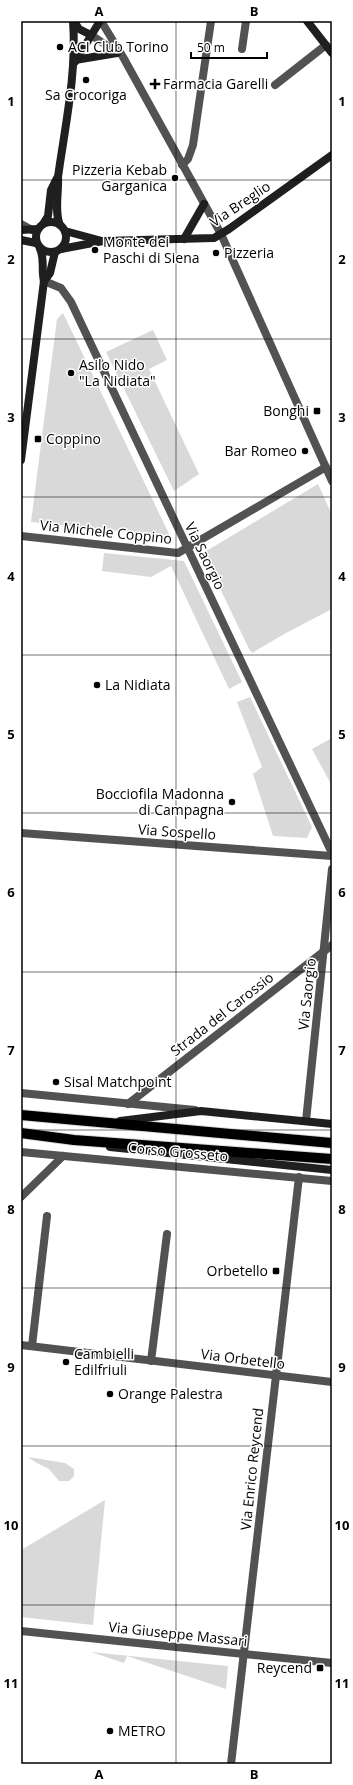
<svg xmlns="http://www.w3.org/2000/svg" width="353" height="1785" font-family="'Open Sans',sans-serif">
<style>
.green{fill:#d9d9d9}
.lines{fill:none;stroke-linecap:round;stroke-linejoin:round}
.primary-casing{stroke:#dbdbdb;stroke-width:12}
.street{stroke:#525252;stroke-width:8}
.secondary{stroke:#1f1f1f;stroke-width:8}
.primary{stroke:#000;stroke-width:10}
.grid{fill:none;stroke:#000;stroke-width:1;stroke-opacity:0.55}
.poi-dot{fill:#000;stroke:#fff;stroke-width:1.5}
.labels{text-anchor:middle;stroke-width:3;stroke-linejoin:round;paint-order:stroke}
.poi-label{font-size:14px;fill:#000;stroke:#fff;text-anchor:start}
.street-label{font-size:14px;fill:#000;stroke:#fff}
.neatline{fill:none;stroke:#000;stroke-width:1.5}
.grid-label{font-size:13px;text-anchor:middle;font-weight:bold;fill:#000}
</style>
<rect width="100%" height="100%" fill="#fff"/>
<g class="green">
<path d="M63,313l107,223 -139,-14 26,-203z"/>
<path d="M153,330l14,30 -18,9 50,105 -25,17 -68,-139z"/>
<path d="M318,484l14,31v94l-46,24 -34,20 -1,-2h-1l-47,-98z"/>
<path d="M104,553l80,8 58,121 -13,7 -58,-123 -20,11 -49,-6z"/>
<path d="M250,697l62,130 -5,11 -34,-2 -20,-62 9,-7 -25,-65z"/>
<path d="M332,738v48l-20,-37z"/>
<path d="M28,1457l37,6 9,6v7l-5,5h-10l-10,-12 -14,-7z"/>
<path d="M105,1500l-12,125 -72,-8v-67z"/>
<path d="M91,1652l137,14 -2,23 -99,-33 -3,7z"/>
</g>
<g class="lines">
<g class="primary-casing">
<g id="primary">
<path d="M21,1115l311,28"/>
<path d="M21,1133l53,7 258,19"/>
</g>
</g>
<g class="street">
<path d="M101,21l22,36 98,177 111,247"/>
<path d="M91,35l27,18"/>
<path d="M242,49l4,-28"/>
<path d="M275,85l51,-40"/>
<path d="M182,165l6,-6 5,-14 18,-124"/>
<path d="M21,224l11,6"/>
<path d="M44,281l17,7 10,14 261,551"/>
<path d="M21,536l157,17 148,-86"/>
<path d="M21,833l311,23"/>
<path d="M21,1093l174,17"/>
<path d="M128,1104l204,-159"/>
<path d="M306,1121l26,-252"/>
<path d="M21,1152l311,29"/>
<path d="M21,1197l42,-41"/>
<path d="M21,1345l311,37"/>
<path d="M32,1346l15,-130"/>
<path d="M151,1361l16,-127"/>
<path d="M21,1631l311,32"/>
<path d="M231,1764l68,-587"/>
</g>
<g class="secondary">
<path d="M74,21l5,8 12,6"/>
<path d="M307,21l25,32"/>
<path d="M75,60l42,-7"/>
<path d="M75,62l25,-41"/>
<circle cx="51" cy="237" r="15"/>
<path d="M43,224l5,-8 3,-26 6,-12"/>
<path d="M60,225c-6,-13 -1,-33 -2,-48 7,-51 19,-104 15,-156"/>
<path d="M21,230l17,-1"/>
<path d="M65,231l37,10"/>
<path d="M184,239l20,-35"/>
<path d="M21,240l15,3"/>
<path d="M61,249l42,-8 111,-3 15,-9 103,-74"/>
<path d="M44,281l6,-8 5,-21"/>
<path d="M21,460l23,-179c-3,-11 1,-22 -4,-32"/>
<path d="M120,1121l81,-10 131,13"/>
<path d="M110,1147l222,23"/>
</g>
<use href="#primary" class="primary"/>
</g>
<path class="grid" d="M176,21v1743M21,180h311M21,339h311M21,497h311M21,655h311M21,813h311M21,972h311M21,1130h311M21,1288h311M21,1446h311M21,1605h311"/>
<g class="poi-dot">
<circle cx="60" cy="47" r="4"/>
<circle cx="86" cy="80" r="4"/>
<path d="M153 78h4v4h4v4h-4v4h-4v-4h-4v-4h4z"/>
<circle cx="175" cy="178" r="4"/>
<circle cx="95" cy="250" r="4"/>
<circle cx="216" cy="253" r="4"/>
<circle cx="71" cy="373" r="4"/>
<rect x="313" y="407" width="8" height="8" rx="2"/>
<rect x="34" y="435" width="8" height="8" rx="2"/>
<circle cx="305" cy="451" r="4"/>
<circle cx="97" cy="685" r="4"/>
<circle cx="232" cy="802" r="4"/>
<circle cx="56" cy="1082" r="4"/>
<rect x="272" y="1267" width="8" height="8" rx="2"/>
<circle cx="66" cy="1362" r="4"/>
<circle cx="110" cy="1394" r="4"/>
<rect x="316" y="1664" width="8" height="8" rx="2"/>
<circle cx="110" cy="1731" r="4"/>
</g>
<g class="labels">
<g class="poi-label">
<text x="68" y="52">ACI Club Torino</text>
<text x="163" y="89">Farmacia Garelli</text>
<text x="86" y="100" text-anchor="middle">Sa Crocoriga</text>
<text x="167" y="175" text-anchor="end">Pizzeria Kebab<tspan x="167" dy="16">Garganica</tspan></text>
<text x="103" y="247">Monte dei<tspan x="103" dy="16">Paschi di Siena</tspan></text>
<text x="224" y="258">Pizzeria</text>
<text x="79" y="370">Asilo Nido<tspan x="79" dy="16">"La Nidiata"</tspan></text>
<text x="309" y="416" text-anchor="end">Bonghi</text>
<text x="46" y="444">Coppino</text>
<text x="297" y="456" text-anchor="end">Bar Romeo</text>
<text x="105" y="690">La Nidiata</text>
<text x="224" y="799" text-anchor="end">Bocciofila Madonna<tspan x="224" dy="16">di Campagna</tspan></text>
<text x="64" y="1087">Sisal Matchpoint</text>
<text x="268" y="1276" text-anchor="end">Orbetello</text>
<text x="74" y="1359">Cambielli<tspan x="74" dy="16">Edilfriuli</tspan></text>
<text x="118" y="1399">Orange Palestra</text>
<text x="312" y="1673" text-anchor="end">Reycend</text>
<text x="118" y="1736">METRO</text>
</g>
<g class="street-label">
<text transform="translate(240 204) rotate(-34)" y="5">Via Breglio</text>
<text transform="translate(106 532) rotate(6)" y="5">Via Michele Coppino</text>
<text transform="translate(205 556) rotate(64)" y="5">Via Saorgio</text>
<text transform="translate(177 832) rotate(4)" y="5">Via Sospello</text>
<text transform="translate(307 994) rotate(-84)" y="5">Via Saorgio</text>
<text transform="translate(222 1014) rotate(-38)" y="5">Strada del Carossio</text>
<text transform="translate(178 1152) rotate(5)" y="5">Corso Grosseto</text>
<text transform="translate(243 1359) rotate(7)" y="5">Via Orbetello</text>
<text transform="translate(252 1469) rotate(-84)" y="5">Via Enrico Reycend</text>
<text transform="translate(178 1634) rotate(6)" y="5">Via Giuseppe Massari</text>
</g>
</g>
<rect width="353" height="1785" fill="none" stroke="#ffffff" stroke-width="44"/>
<path d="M191 52v6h76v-6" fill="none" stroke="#000000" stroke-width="2"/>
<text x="197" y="52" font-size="12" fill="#000000" stroke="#ffffff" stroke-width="3" paint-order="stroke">50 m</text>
<rect x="22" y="22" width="309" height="1741" class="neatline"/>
<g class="grid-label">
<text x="99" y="16">A</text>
<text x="254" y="16">B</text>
<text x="11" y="106">1</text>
<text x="342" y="106">1</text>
<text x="11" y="264">2</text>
<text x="342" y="264">2</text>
<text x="11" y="422">3</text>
<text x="342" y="422">3</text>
<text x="11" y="581">4</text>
<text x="342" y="581">4</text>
<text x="11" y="739">5</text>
<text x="342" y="739">5</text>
<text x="11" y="897">6</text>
<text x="342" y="897">6</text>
<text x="11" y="1055">7</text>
<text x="342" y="1055">7</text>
<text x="11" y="1214">8</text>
<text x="342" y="1214">8</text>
<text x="11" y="1372">9</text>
<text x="342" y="1372">9</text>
<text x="11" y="1530">10</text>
<text x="342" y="1530">10</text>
<text x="11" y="1688">11</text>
<text x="342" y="1688">11</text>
<text x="99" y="1779">A</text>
<text x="254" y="1779">B</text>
</g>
</svg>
